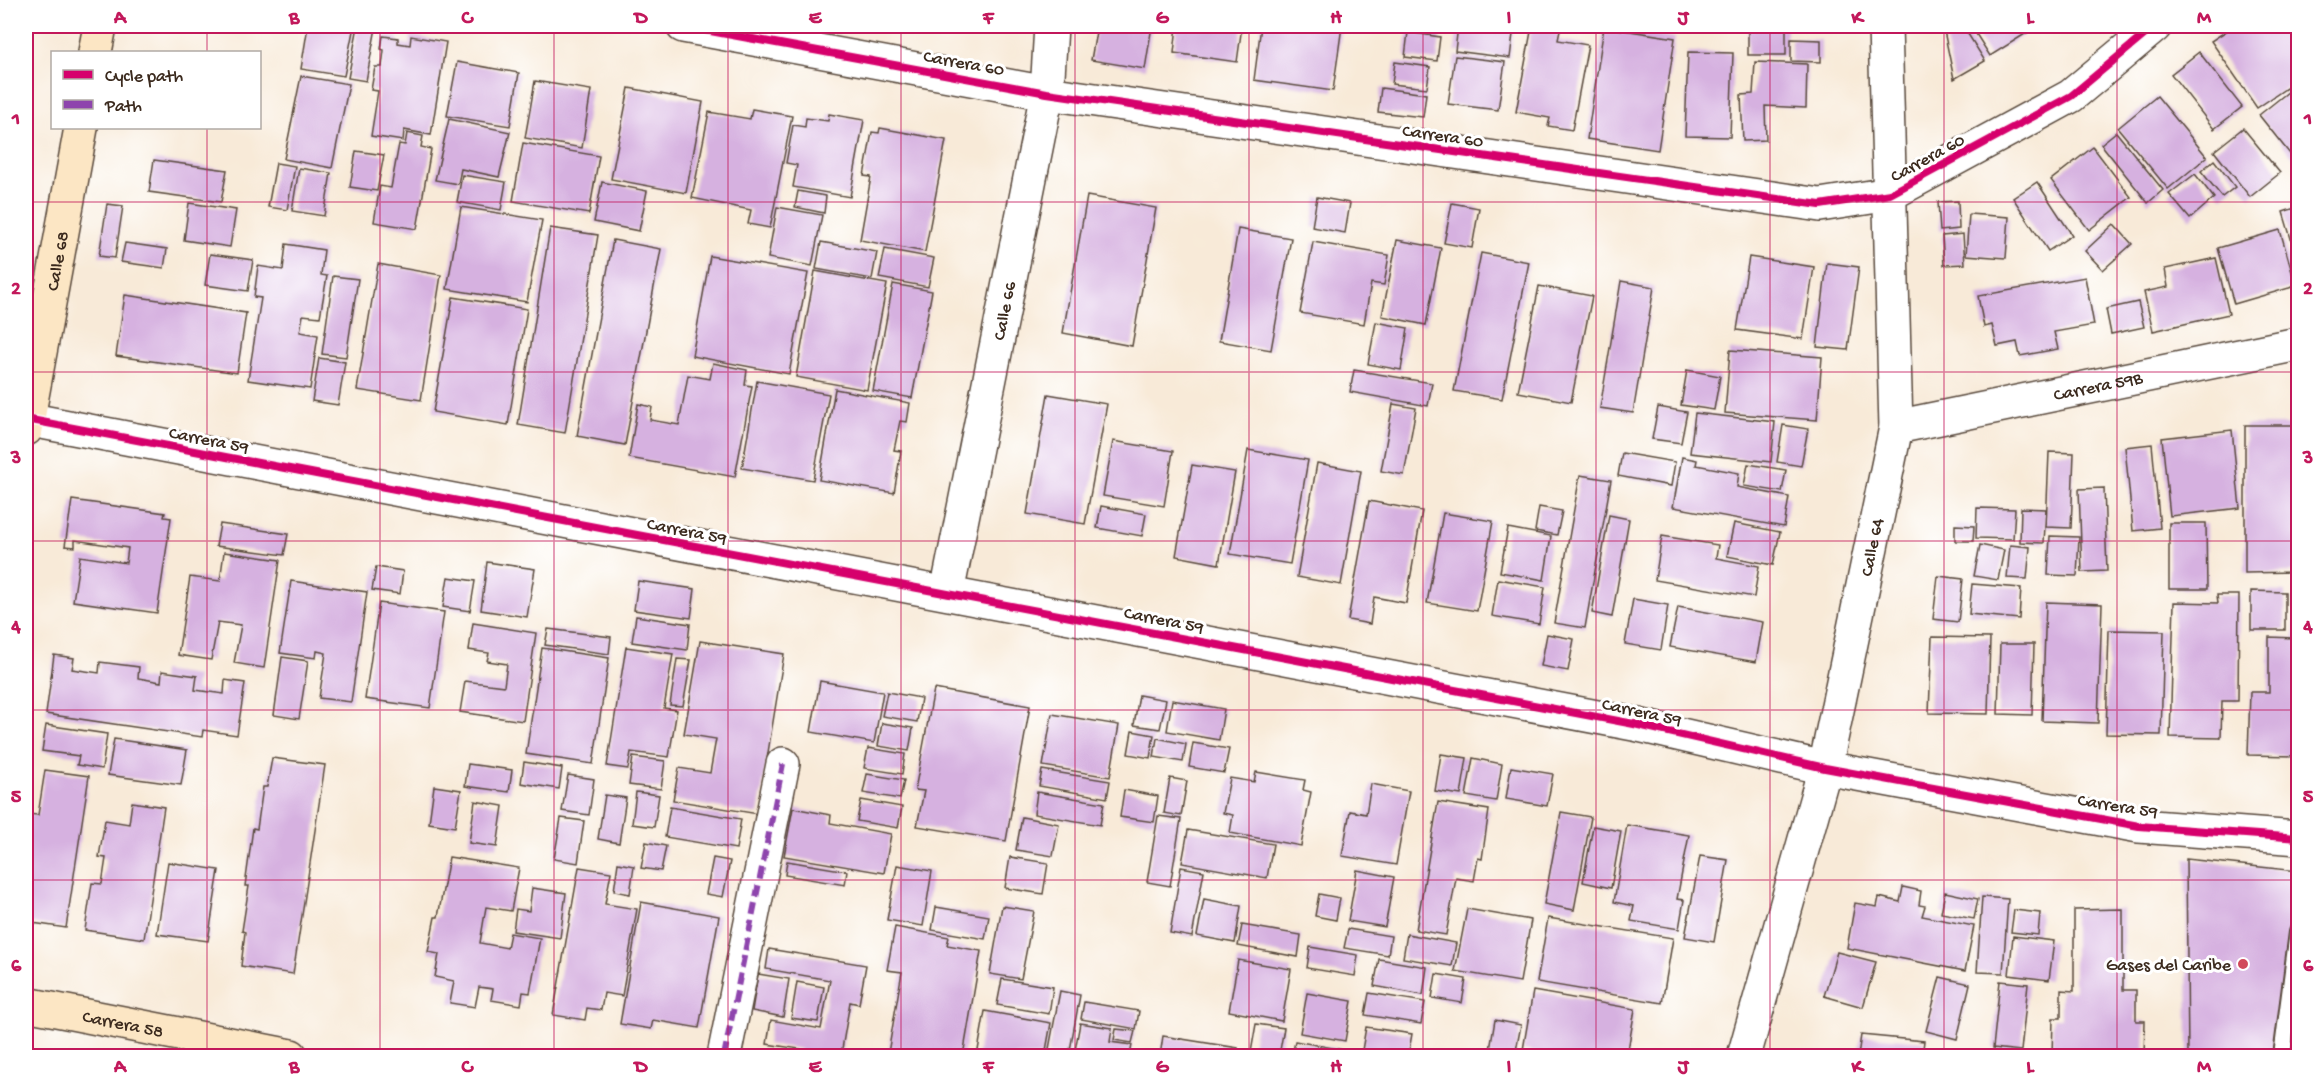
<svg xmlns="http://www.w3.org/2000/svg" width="2324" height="1082" font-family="'Gochi Hand',sans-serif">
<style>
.building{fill:#d6b1e0}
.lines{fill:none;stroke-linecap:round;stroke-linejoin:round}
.lane-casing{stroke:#57473a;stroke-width:20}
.street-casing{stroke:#57473a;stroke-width:36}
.secondary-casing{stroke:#57473a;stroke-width:36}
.lane{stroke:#fff;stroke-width:16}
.street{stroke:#fff;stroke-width:33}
.secondary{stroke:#fce6c4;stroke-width:33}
.quiet{stroke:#8e44ad;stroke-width:6;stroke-dasharray:12 6;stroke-linecap:butt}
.cycleway-casing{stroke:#fff;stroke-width:11}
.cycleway{stroke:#d6006c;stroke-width:8}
.grid{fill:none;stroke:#c2185b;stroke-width:1.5;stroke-opacity:0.55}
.poi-dot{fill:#d1495b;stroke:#fff;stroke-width:2}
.labels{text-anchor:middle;stroke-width:6;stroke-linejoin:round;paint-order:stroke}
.street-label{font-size:18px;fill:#3b2a1e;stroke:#fff}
.poi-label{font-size:18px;fill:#3b2a1e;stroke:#fff;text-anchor:end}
.neatline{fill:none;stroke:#c2185b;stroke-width:2}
.grid-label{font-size:20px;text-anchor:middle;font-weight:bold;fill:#c2185b}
</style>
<rect width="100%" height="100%" fill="#fff"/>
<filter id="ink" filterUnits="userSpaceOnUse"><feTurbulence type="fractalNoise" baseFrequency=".0167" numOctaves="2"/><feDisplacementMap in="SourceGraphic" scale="12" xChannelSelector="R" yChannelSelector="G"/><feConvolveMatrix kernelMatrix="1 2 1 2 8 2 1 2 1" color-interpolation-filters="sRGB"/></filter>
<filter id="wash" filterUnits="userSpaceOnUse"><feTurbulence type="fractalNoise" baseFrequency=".008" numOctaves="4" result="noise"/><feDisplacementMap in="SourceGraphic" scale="24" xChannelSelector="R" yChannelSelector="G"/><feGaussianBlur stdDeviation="1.35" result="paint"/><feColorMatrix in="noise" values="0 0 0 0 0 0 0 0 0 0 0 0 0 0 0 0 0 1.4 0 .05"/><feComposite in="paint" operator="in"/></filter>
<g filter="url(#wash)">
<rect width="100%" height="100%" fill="#f8ead8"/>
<g id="blocks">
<g class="building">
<path d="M26,26h7l-6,38h-1z"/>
<path d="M308,26h46l-10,50 -43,-7z"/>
<path d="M358,26l18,2 -10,53 -18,-3z"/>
<path d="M1097,26h55l-7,43 -54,-9z"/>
<path d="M1177,26h65l-5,36 -63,-9z"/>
<path d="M1261,26h81l-9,65 -79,-11z"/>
<path d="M1408,26h38l-1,7 -38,-5z"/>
<path d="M1458,26h56l-4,32 -55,-7z"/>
<path d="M1532,26h29l-3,14 30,5 -16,85 -24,-4 2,-8 -34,-6z"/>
<rect x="1748" y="26" width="38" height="29"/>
<path d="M1943,26h20l22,35 -31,18z"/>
<path d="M1971,26h59l3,3 -43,27z"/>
<path d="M2234,26h64v54l-41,28 -46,-67z"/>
<path d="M1604,27l71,11 -17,112 -71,-11z"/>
<path d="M1408,32l32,5 -3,24 -32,-4z"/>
<path d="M383,36l15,2v5l12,2 1,-9 35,6 -15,93 -27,-5 -1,11 -32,-5 7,-45 -7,-1 4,-23h7l2,-17 -3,-1z"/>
<path d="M1791,39l30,1v22l-30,-1z"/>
<path d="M1688,52l45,1 -3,84 -45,-1z"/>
<path d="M2199,52l43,55 -28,22 -43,-55z"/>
<path d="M1455,56l50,6 -7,48 -50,-6z"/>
<path d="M457,62l62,11 -9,53 -63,-10z"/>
<path d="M1395,62l35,5 -3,21 -35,-4z"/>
<path d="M1755,62l52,2 -1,44 -41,-2 1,34 -23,1 -2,-46 12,-1z"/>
<path d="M301,76l48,8 -17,84 -48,-9z"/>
<path d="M535,81l56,9 -9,58 -57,-10z"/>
<path d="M2298,84v80l-39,-49z"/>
<path d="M629,88l74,14 -17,91 -75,-14z"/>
<path d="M1381,88l45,6 -3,23 -45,-5z"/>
<path d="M2157,96l50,61 -39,32 -50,-61z"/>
<path d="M752,109l40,7 -22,112 -22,-4 3,-14 -59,-12 17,-86 41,7z"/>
<path d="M829,114l35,6 -14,77 -57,-10 4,-22 -11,-2 7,-38 12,2 1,-9 22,3z"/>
<path d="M449,119l61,13 -11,45 -38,-8 -3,15 -23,-4z"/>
<path d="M880,128l66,12 -21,112 -65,-12 11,-63 -7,-1 8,-44 7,1z"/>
<path d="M2243,128l37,45 -30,24 -36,-46z"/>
<path d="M2116,132l47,58 -15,13 -47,-59z"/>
<path d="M407,133l16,3 -2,11 10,2 -14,80 -43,-7 6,-36 11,2 8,-44 6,1z"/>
<path d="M523,143l76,13 -10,58 -76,-13z"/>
<path d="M2093,147l38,50 -42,33 -38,-50z"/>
<path d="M356,151l28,4 -7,36 -27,-4z"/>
<path d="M154,160l73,10 -6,32 -72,-10z"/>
<path d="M2214,160l21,27 -13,10 -21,-26z"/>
<path d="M276,163l19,3 -8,44 -19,-3z"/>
<path d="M299,168l32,5 -7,43 -32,-5z"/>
<path d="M2195,174l19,24 -24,21 -21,-25z"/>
<path d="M462,175l44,7 -5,28 -44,-8z"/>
<path d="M602,182l45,9 -8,40 -45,-9z"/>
<path d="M2037,182l35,53 -24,16 -35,-53z"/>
<path d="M798,191l28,5 -2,17 -29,-6z"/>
<path d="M1087,196l69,12 -24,138 -69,-13z"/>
<path d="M1317,197l33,6 -5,30 -33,-6z"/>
<path d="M1958,201l1,28 -19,2 -2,-29z"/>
<path d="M189,203l47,7 -6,37 -46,-7z"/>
<path d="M1452,203l27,5 -7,40 -28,-5z"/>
<path d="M107,204l16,2 -8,52 -16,-2z"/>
<path d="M461,207l81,13 -15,82 -80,-13z"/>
<path d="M777,207l45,8 -10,51 -44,-8z"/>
<path d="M2298,207v55l-15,-50z"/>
<path d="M1969,214l40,3 -3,41 -40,-3z"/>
<path d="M2114,224l18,20 -29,26 -18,-19z"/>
<path d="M550,228l48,7 -33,198 -47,-8z"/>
<path d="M1238,229l53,9 -20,112 -52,-9z"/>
<path d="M2280,230l16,56 -62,18 -16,-56z"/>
<path d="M1963,234l2,30 -21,1 -2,-29z"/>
<path d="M613,240l48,9 -36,196 -48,-9z"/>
<path d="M1397,240l44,8 -15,77 -44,-9z"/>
<path d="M821,242l56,10 -5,27 -56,-10z"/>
<path d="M1313,242l76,13 -5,30 -13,-2 -7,41 -64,-11z"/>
<path d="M125,243l42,6 -3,19 -43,-6z"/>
<path d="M286,244l38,6 -3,25 6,1 -7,41 -17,-2 -3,17 18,3 -8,54 -62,-9 13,-82 -7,-1 4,-31 25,4z"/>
<path d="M885,249l49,9 -6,29 -49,-9z"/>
<path d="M1481,253l48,9 -27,137 -48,-8z"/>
<path d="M210,254l43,6 -5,31 -43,-6z"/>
<path d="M710,256l98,17 -19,101 -97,-18z"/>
<path d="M1749,257l65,10 -11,72 -66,-9z"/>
<path d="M2216,258l13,56 -76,17 -9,-39 24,-5 -3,-18z"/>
<path d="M1827,263l32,4 -11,83 -31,-3z"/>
<path d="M378,264l63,11 -20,125 -64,-10z"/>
<path d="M815,271l72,13 -20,106 -71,-13z"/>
<path d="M333,276l25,3 -12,78 -24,-3z"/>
<path d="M2085,277l9,48 -40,7 4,17 -38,7 -3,-14 -20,4 -5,-21 -8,2 -6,-31z"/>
<path d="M1621,281l33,6 -21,126 -33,-5z"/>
<path d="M893,284l39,7 -20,107 -39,-7z"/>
<path d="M1539,286l53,10 -21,106 -53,-10z"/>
<path d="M125,295l121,18 -9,60 -121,-17z"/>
<path d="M453,297l74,12 -19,116 -75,-13z"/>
<path d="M2138,302l6,25 -33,7 -5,-25z"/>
<path d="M1376,322l32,6 -7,42 -33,-6z"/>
<path d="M1730,350l92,7 -5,63 -92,-7z"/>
<path d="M319,358l26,4 -7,43 -26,-4z"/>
<path d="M713,363l34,7 -2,15 7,1 -17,91 -106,-19 9,-54 14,3 -2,13 29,5 9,-50 22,4z"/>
<path d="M1354,370l78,13 -4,23 -78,-14z"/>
<path d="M1687,370l33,6 -6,34 -33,-5z"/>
<path d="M757,381l72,13 -16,86 -71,-12z"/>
<path d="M835,389l75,14 -3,19 -7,-1 -6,29 7,1 -7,42 -75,-13z"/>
<path d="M1048,394l59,10 -22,120 -58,-10z"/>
<path d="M1393,404l23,4 -12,67 -23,-4z"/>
<path d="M1658,407l29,5 -6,31 -29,-4z"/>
<path d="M1695,413l80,9 -4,40 -81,-9z"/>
<path d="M1783,425l25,4 -7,37 -24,-4z"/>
<path d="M2245,425h51v147l-51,1z"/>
<path d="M2232,430l8,78 -70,8 -8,-78z"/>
<path d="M1113,441l60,10 -9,55 -61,-10z"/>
<path d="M2152,444l8,84 -27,3 -8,-84z"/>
<path d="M1248,450l60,10 -18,104 -60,-10z"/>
<path d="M2049,452l25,1 -3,75 -25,-1z"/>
<path d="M1622,453l53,9 -4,24 -53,-10z"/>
<path d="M1682,457l15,3 -1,5 43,8 -2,14 52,10 -5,30 -111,-20z"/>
<path d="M1317,463l44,8 -20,114 -44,-8z"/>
<path d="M1748,464l38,6 -4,22 -38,-6z"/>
<path d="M1192,465l43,7 -16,92 -43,-8z"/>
<path d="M1580,475l31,5 -26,148 -31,-5z"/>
<path d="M2104,488l3,83 -25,1 -3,-83z"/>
<path d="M72,500l93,13 -1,4 7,1 -14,95 -84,-12 7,-45 46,7 2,-15 -53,-8v7l-10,-1z"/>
<path d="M1369,501l53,10 -16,92 -32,-6 -4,27 -22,-4z"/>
<path d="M1101,506l45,8 -4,22 -45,-8z"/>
<path d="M1539,507l23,4 -5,24 -22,-4z"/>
<path d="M1977,508l38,1 -2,30 -37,-1z"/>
<path d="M2021,508l25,1 -2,34 -24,-1z"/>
<path d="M1443,513l50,8 -16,90 -50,-8z"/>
<path d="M1609,515l20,4 -17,98 -20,-4z"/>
<path d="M1734,523l46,9 -7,33 -46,-9z"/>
<path d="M2169,523h37l1,66h-38z"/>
<path d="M220,524l68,10 -4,21 -68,-9z"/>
<path d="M1955,525l19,1 -1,15h-18z"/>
<path d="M1508,528l43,8 -7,44 -44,-8z"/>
<path d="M1662,536l56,9 -2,13 43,8 -5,31 -99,-17z"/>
<path d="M2050,536l29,1 -2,39 -29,-1z"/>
<path d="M1980,545l24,5 -6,30 -24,-4z"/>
<path d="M2010,545l20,2 -3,32 -20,-1z"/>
<path d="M224,552l56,8 -16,108 -30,-5 7,-38 -23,-3 -7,38 -33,-5 12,-78 30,4z"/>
<path d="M487,562l48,7 -8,48 -46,-7z"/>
<path d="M376,567l27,4 -3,23 -28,-4z"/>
<path d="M1938,576l25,3 -5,43 -25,-3z"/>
<path d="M448,577l27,4 -5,30 -27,-4z"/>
<path d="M1498,579l47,8 -6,37 -47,-8z"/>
<path d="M291,581l76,11 -16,110 -32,-4 7,-45 -9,-2 -1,7 -36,-5z"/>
<path d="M638,581l57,8 -4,29 -57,-8z"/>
<path d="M1972,584l49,4 -2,31 -50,-5z"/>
<path d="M2251,591l34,1v38h-34z"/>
<path d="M2217,595h22l-1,106h-16l-1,37 -51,-1 4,-135 44,1z"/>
<path d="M1633,599l35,6 -7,45 -36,-6z"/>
<path d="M2046,602l56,2 -4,119 -56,-2z"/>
<path d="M379,603l65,9 -14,96 -65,-9z"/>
<path d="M1678,607l85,15 -7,40 -86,-15z"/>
<path d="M2295,608h3v148l-50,-1 2,-63h19v-55l25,1z"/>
<path d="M636,616l54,8 -3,26 -55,-8z"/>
<path d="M473,623l63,10 -13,88 -63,-9 5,-31 39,5 3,-22 -20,-3 2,-8 -20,-3z"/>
<path d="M548,629l63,8 -2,17 -64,-9z"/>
<path d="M2109,630l55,1 -3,104 -55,-1z"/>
<path d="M1547,634l27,5 -6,32 -27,-5z"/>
<path d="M1932,637l58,1 -2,76 -59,-1z"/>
<path d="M700,641l84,13 -26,160 -85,-14 6,-32 31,5 6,-34 -32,-5z"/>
<path d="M2000,644h34l-2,71 -34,-1z"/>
<path d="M626,647l47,7 -9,54 13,2 -8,47 -38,-5 -3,17 -21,-3z"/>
<path d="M542,648l67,10 -16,106 -67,-10z"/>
<path d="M54,655l20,3 -2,11 27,4 1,-11 39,5 -1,11 23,4 1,-11 35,5 -2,14 29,4 1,-14 20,3 -8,52 -34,-5 -1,7 -156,-23z"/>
<path d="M282,657l26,4 -9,58 -25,-4z"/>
<path d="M677,659l14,1 -8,46 -13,-1z"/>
<path d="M820,681l63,11 -9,51 -63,-11z"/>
<path d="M934,689l96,17 -24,135 -89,-15 7,-35 -9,-1z"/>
<path d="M887,692l34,6 -4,24 -35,-6z"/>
<path d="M1139,695l27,5 -6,29 -26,-4z"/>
<path d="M1172,700l52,9 -5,31 -52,-9z"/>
<path d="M1052,714l67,11 -9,52 -67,-11z"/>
<path d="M882,723l31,5 -4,23 -31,-5z"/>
<path d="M46,725l61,9 -5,35 -25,-4 2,-9 -37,-5z"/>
<path d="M1132,731l22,4 -4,23 -22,-4z"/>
<path d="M1157,738l29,6 -3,18 -29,-5z"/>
<path d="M114,739l73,11 -6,35 -73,-10z"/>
<path d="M1193,743l36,6 -5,24 -35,-6z"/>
<path d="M868,748l37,6 -3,20 -38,-6z"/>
<path d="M1441,754l26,4 -6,37 -26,-4z"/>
<path d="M633,757l32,4 -4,28 -32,-4z"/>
<path d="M272,758l53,7 -32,209 -52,-8 4,-34 -3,-1 7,-45h-4l8,-58 4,1 6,-42h4z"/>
<path d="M1473,758l29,6 -6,37 -30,-5z"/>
<path d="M524,762l38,6 -3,21 -38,-6z"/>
<path d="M468,764l44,6 -3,22 -44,-6z"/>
<path d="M1511,767l42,7 -6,32 -41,-7z"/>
<path d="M45,770l44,6 -23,152 -40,-6v-108l12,1z"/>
<path d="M1042,770l68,11 -3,17 -68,-12z"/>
<path d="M1256,772l49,8 -2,10 8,2 -10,54 -71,-13 3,-18 -10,-2 7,-35 24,4z"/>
<path d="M867,774l37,6 -4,19 -37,-6z"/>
<path d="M568,775l26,4 -5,36 -27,-4z"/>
<path d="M1170,778l17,3 -6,35 -17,-3z"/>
<path d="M1371,784l38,7 -13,74 -54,-9 8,-45 16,3z"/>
<path d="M434,786l27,4 -6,37 -26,-4z"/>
<path d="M1124,790l34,6 -4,26 -34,-5z"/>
<path d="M636,792l23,3 -5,32 -22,-3z"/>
<path d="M1037,792l67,11 -4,22 -66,-11z"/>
<path d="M605,795l21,3 -7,45 -21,-4z"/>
<path d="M861,800l41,7 -4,21 -41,-7z"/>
<path d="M475,801l28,5 -6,41 -28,-4z"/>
<path d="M132,802l32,5 -20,132 -59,-9 7,-47 10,1 4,-26 -7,-1 6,-37 24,4z"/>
<path d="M1438,802l51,8 -7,49 -4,-1 -4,23 -18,-3 -10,57 -30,-5z"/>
<path d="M670,807l71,12 -5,30 -71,-12z"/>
<path d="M793,808l38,7 -1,8 61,11 -7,39 -100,-17z"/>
<path d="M1561,812l30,5 -17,93 -30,-6z"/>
<path d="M1158,816l23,3 -11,67 -23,-4z"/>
<path d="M1022,817l37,7 -6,32 -37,-6z"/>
<path d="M561,818l23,3 -6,42 -24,-4z"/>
<path d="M1627,825l62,10 -12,64 7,1 -5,29 -48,-8 3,-15 -20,-4z"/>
<path d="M1593,826l28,5 -10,57 -28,-6z"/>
<path d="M1188,830l85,14 -6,34 -85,-15z"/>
<path d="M646,842l20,4 -5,25 -20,-3z"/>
<path d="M1700,856l28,4 -14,82 -29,-5z"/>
<path d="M449,857l70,11 -8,43 -25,-4 -6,36 27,5 3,-15 30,5 -10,55 -7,-1 -2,13 -30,-5 2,-11 -14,-2 -4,20 -25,-4 4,-22 -19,-4 4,-23 -11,-2 7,-35h3z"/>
<path d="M1010,857l38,6 -5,31 -38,-6z"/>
<path d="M713,858l17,3 -7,36 -17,-3z"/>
<path d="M2186,859l112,12v185h-110z"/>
<path d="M787,861l60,10 -2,14 -60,-10z"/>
<path d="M168,862l51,8 -11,71 -51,-7z"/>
<path d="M618,863l16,3 -4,28 -16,-3z"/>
<path d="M897,865l35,6 -9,55 -36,-6z"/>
<path d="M579,867l32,5 -6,32 32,5 -15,87 -18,-3 -3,17 -14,-2 -2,12 -32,-5z"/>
<path d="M1181,867l23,4 -12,66 -22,-4z"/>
<path d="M1357,870l37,7 -9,50 -37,-6z"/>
<path d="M1903,887l18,4 -2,14 6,1 -3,10 52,10 -9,45 -118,-23 8,-45 22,4 2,-10 21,5z"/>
<path d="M532,888l34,5 -6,45 -47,-7 3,-22 13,2z"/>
<path d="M1945,892l33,7 -4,20 -33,-6z"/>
<path d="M1319,894l21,4 -4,22 -21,-4z"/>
<path d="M1982,897l26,2 -5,74 -26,-1z"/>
<path d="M1204,899l37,7 -6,37 -38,-7z"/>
<path d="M641,902l78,14 -20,112 -46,-8 -2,9 -31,-5z"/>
<path d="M1002,906l32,5 -13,68 -31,-5z"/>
<path d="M936,907l53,9 -4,23 -53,-9z"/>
<path d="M1467,909l64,11 -11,62 -65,-11z"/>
<path d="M2123,909v81h13v31h9l-1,35h-92l1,-38h8v-28l13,1v-81z"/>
<path d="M2014,910l26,3 -2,22 -27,-3z"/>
<path d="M1548,918l125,20 -11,65 -125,-21z"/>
<path d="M1242,925l59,10 -3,22 -60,-11z"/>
<path d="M895,927l54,10 -2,8 34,6 -18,105h-55l-20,-3 14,-81 -15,-2z"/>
<path d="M1348,929l43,7 -3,19 -44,-7z"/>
<path d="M1407,934l49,9 -4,23 -49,-8z"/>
<path d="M2013,936l41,5 -5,39 -40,-5z"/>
<path d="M1310,947l48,8 -3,21 -48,-8z"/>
<path d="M769,949l97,16 -7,39 -9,-2 -9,53 -43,1 2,-7 -33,-5 4,-24 50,9 9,-49 -64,-11z"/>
<path d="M1837,952l39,10 -13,45 -39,-11z"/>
<path d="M1379,959l48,8 -4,28 -49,-9z"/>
<path d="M1238,960l53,9 -9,52 -53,-10z"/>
<path d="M758,974l31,5 -6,38 -31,-6z"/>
<path d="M1436,974l30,5 -4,24 -30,-5z"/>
<path d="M1940,977l30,7 -13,55 -31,-8z"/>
<path d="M1002,979l51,8 -4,27 -52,-9z"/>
<path d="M2000,981l28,3 -7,67 -28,-3z"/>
<path d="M797,982l27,5 -6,35 -27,-4z"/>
<path d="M1060,991l20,4 -11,61 -21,-2z"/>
<path d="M1533,991l102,18 -8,47h-71l-33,-6z"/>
<path d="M1307,993l45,8 -7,40 -45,-8z"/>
<path d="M1369,993l56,9 -4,22 -56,-9z"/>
<path d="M1084,1002l55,9 -3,18 -55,-10z"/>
<path d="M985,1011l66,12 -6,33h-68z"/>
<path d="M1495,1020l26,5 -6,31h-26z"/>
<path d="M1080,1023l32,5 -2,14 22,3 -2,11h-56z"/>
<path d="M1256,1024l28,4 -5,28 -28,-4z"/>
<path d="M1366,1027l46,7 -4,22h-47z"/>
<path d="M1116,1029l19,2 -3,12 -18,-3z"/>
<path d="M1861,1035l63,6 -2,15h-64z"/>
<path d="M1163,1036l75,12 -1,8h-77z"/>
<path d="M1295,1041l49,9 -1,6h-51z"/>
</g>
</g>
</g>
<g filter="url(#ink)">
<use href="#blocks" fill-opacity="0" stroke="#57473a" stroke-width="1.5"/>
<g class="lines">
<g class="lane-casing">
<path id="lane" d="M2282,1056l16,-124"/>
</g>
<g class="street-casing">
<g id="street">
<path d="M683,26l364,67 773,112 70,-11 181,-98 84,-70"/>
<path d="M26,419l1608,305 191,44 314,58 159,12"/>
<path id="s1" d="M1896,427l402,-83"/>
<path id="s2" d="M947,593l100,-500 4,-67"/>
<path d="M724,1056l59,-292"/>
<path id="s3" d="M1744,1056l81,-288 71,-341 -11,-401"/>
</g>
</g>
<g class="secondary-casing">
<g id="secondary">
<path d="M95,52l5,-26"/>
<path id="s4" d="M26,429l55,-301"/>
<path id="s5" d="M26,1004l265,52"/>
</g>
</g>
<use href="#lane" class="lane"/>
<use href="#street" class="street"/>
<use href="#secondary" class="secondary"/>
<path class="quiet" d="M724,1056l59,-292"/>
<g class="cycleway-casing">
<g id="cycleway">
<path d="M683,26l364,67 773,112 70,-11 181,-98 84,-70"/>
<path d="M26,419l1608,305 191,44 314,58 159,12"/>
</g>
</g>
<use href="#cycleway" class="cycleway"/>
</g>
</g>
<path class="grid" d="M207,26v26M380,26v1030M554,26v1030M728,26v1030M901,26v1030M1075,26v1030M1249,26v1030M1423,26v1030M1596,26v1030M1770,26v1030M1944,26v1030M2117,26v1030M207,128v928M26,202h2272M26,372h2272M26,541h2272M26,710h2272M26,880h2272"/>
<circle class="poi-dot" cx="2243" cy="964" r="6"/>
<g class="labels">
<g class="street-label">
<text transform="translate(964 62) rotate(10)" y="6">Carrera 60</text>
<text transform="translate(1443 135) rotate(8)" y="6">Carrera 60</text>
<text transform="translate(1927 157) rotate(-29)" y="6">Carrera 60</text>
<text dy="6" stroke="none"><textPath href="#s4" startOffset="171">Calle 68</textPath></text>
<text dy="6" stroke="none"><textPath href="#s2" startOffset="288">Calle 66</textPath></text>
<text dy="6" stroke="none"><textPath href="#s1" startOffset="206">Carrera 59B</textPath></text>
<text transform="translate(209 439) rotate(11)" y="6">Carrera 59</text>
<text transform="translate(687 530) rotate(11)" y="6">Carrera 59</text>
<text dy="6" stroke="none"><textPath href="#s3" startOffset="525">Calle 64</textPath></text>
<text transform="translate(1164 619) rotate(11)" y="6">Carrera 59</text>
<text transform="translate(1642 711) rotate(12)" y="6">Carrera 59</text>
<text transform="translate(2118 805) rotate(9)" y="6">Carrera 59</text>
<text dy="6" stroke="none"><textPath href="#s5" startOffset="99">Carrera 58</textPath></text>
</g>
<g class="poi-label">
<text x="2231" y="970">Gases del Caribe</text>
</g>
</g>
<rect width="2324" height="1082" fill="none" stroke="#fff" stroke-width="66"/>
<rect x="51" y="51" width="210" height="78" fill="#ffffff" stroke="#b1aaa5" stroke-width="1.5"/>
<rect x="63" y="70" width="30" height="9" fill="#d6006c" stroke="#b1aaa5" stroke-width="1.5"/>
<text x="105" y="81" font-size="18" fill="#3b2a1e">Cycle path</text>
<rect x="63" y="100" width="30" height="9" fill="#8e44ad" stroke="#b1aaa5" stroke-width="1.5"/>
<text x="105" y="111" font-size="18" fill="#3b2a1e">Path</text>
<rect x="33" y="33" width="2258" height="1016" class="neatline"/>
<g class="grid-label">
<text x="120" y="23">A</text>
<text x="294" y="23">B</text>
<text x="467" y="23">C</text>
<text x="641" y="23">D</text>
<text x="815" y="23">E</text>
<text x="988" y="23">F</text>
<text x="1162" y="23">G</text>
<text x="1336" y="23">H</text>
<text x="1509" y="23">I</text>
<text x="1683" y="23">J</text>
<text x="1857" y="23">K</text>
<text x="2030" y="23">L</text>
<text x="2204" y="23">M</text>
<text x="16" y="124">1</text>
<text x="2308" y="124">1</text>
<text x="16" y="294">2</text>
<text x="2308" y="294">2</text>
<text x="16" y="463">3</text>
<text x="2308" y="463">3</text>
<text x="16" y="632">4</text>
<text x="2308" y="632">4</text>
<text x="16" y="802">5</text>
<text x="2308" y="802">5</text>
<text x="16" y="971">6</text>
<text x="2308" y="971">6</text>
<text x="120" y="1072">A</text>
<text x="294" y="1072">B</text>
<text x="467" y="1072">C</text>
<text x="641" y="1072">D</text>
<text x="815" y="1072">E</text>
<text x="988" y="1072">F</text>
<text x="1162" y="1072">G</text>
<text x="1336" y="1072">H</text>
<text x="1509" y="1072">I</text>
<text x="1683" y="1072">J</text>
<text x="1857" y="1072">K</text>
<text x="2030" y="1072">L</text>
<text x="2204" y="1072">M</text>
</g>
</svg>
